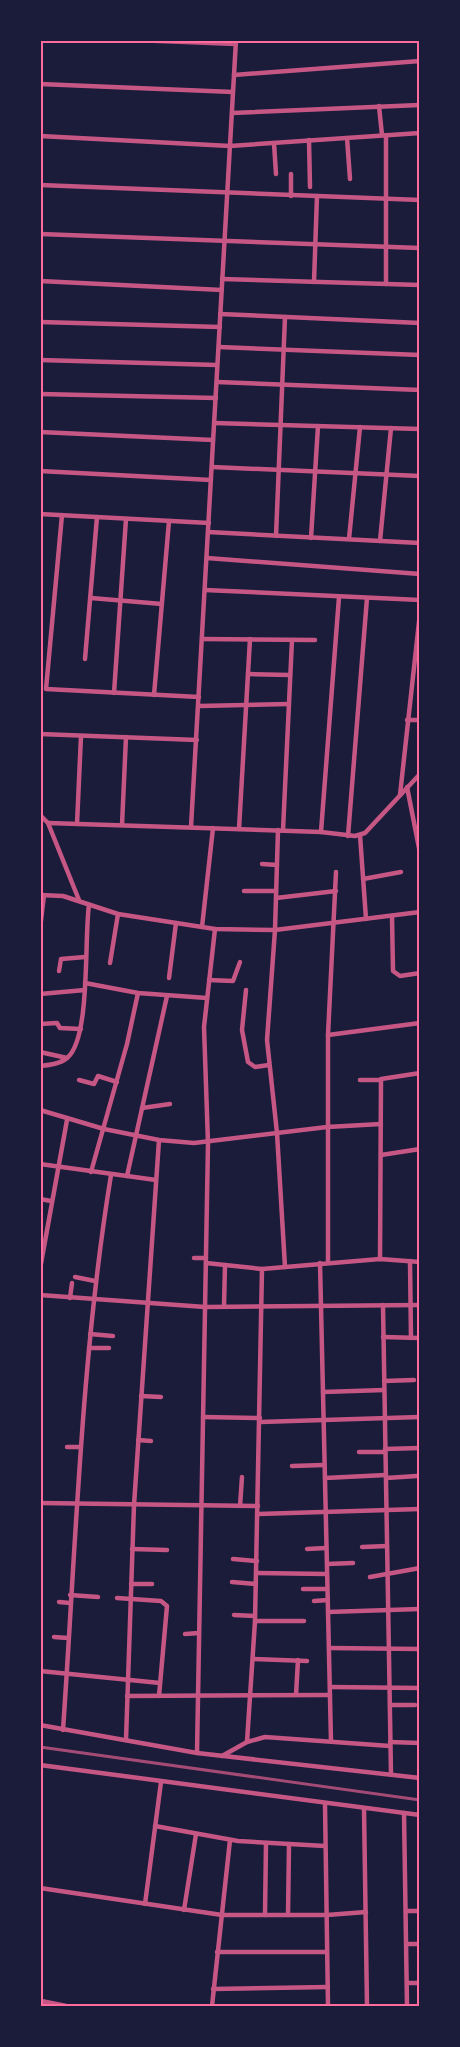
<svg xmlns="http://www.w3.org/2000/svg" width="460" height="2047" font-family="'DejaVu Sans',sans-serif">
<style>
.lines{fill:none;stroke-linecap:round;stroke-linejoin:round}
.minor{stroke:#c65784;stroke-width:4.5}
.tertiary{stroke:#c65784;stroke-width:5}
.rail{stroke:#a44b75;stroke-width:3}
.neatline{fill:none;stroke:#ff6b9d;stroke-width:2}
</style>
<rect width="100%" height="100%" fill="#1b1b3a"/>
<g class="lines">
<g class="minor">
<path d="M134,40l102,4"/>
<path d="M234,75l186,-14"/>
<path d="M40,84l193,8"/>
<path d="M379,106l3,29"/>
<path d="M232,113l188,-8"/>
<path d="M40,136l190,10 190,-13"/>
<path d="M347,138l3,41"/>
<path d="M309,140l1,47"/>
<path d="M274,143l2,31"/>
<path d="M40,185l380,15"/>
<path d="M291,196v-22"/>
<path d="M40,234l380,14"/>
<path d="M222,279l198,6"/>
<path d="M40,281l182,9"/>
<path d="M314,282l3,-86"/>
<path d="M386,284v-149"/>
<path d="M220,314l200,9"/>
<path d="M40,322l180,5"/>
<path d="M219,347l201,8"/>
<path d="M40,360l177,5"/>
<path d="M217,382l203,8"/>
<path d="M40,394l176,4"/>
<path d="M214,423l206,6"/>
<path d="M40,432l173,8"/>
<path d="M212,467l208,9"/>
<path d="M40,471l171,9"/>
<path d="M40,514l169,9"/>
<path d="M62,515l-16,174 153,8"/>
<path d="M208,532l212,11"/>
<path d="M276,536l9,-219"/>
<path d="M311,538l7,-112"/>
<path d="M349,539l11,-112"/>
<path d="M380,541l11,-113"/>
<path d="M207,558l213,16"/>
<path d="M205,590l215,10"/>
<path d="M91,598l71,6"/>
<path d="M202,639l113,1"/>
<path d="M85,659l12,-142"/>
<path d="M248,674l42,1"/>
<path d="M114,693l12,-174"/>
<path d="M154,695l15,-174"/>
<path d="M199,706l90,-2"/>
<path d="M407,720h13"/>
<path d="M40,734l157,6"/>
<path d="M407,787l13,66"/>
<path d="M400,795l20,-182"/>
<path d="M40,815l8,8 31,77"/>
<path d="M48,823l273,9 34,4 10,-3 55,-59"/>
<path d="M77,824l4,-88"/>
<path d="M122,825l4,-88"/>
<path d="M191,827l45,-787"/>
<path d="M239,829l11,-190"/>
<path d="M278,830l-3,100 -8,110 10,93 8,134"/>
<path d="M283,830l9,-190"/>
<path d="M321,832l18,-235"/>
<path d="M360,835l6,84"/>
<path d="M348,836l19,-238"/>
<path d="M262,864l15,1"/>
<path d="M363,879l38,-7"/>
<path d="M244,891h32"/>
<path d="M40,895l23,1 55,18 97,15 60,1 145,-18"/>
<path d="M276,898l60,-7"/>
<path d="M392,916l1,55 7,5 20,-3"/>
<path d="M202,927l11,-99"/>
<path d="M40,929l4,-34"/>
<path d="M110,963l8,-49"/>
<path d="M59,971l2,-12 24,-2"/>
<path d="M169,978l7,-55"/>
<path d="M209,980l24,1 7,-19"/>
<path d="M85,983l53,10 69,5"/>
<path d="M246,990l-4,40 6,32 7,5 14,-2"/>
<path d="M40,994l45,-4"/>
<path d="M40,1024l17,-1 3,5 21,1"/>
<path d="M328,1035l92,-12"/>
<path d="M40,1052l27,6"/>
<path d="M40,1066c9,-1 20,-2 27,-8 24,-19 17,-120 22,-153"/>
<path d="M381,1079l39,-6"/>
<path d="M79,1080l15,4 4,-8 19,6"/>
<path d="M360,1080h21l-1,179"/>
<path d="M142,1108l28,-4"/>
<path d="M40,1110l64,19 55,11 35,3 133,-16 54,-3"/>
<path d="M381,1155l39,-6"/>
<path d="M40,1164l116,16"/>
<path d="M91,1172l36,-128 11,-51"/>
<path d="M127,1176l40,-180"/>
<path d="M40,1199l11,2"/>
<path d="M194,1258h12"/>
<path d="M328,1261v-226l8,-163"/>
<path d="M410,1261l1,77"/>
<path d="M206,1263l56,6 118,-10 40,3"/>
<path d="M320,1263l11,478"/>
<path d="M40,1269l27,-149"/>
<path d="M75,1277l20,4"/>
<path d="M40,1295l165,12 215,-2"/>
<path d="M70,1298l2,-15"/>
<path d="M383,1305l8,469"/>
<path d="M224,1306l1,-41"/>
<path d="M90,1334l23,2"/>
<path d="M383,1337l37,1"/>
<path d="M89,1348h20"/>
<path d="M384,1381l30,-1"/>
<path d="M323,1392l61,-2"/>
<path d="M141,1396l20,1"/>
<path d="M203,1417l57,1"/>
<path d="M260,1422l160,-5"/>
<path d="M138,1440l13,1"/>
<path d="M67,1447h13"/>
<path d="M385,1449l35,-1"/>
<path d="M359,1452h26"/>
<path d="M292,1466l32,-1"/>
<path d="M325,1478l61,-3"/>
<path d="M386,1478l31,-2"/>
<path d="M40,1503l218,3"/>
<path d="M240,1506l2,-29"/>
<path d="M258,1514l162,-5"/>
<path d="M362,1547l25,-1"/>
<path d="M132,1549l35,1"/>
<path d="M307,1549l19,-1"/>
<path d="M233,1559l24,2"/>
<path d="M327,1564l26,-1"/>
<path d="M256,1573l71,1"/>
<path d="M370,1577l50,-9"/>
<path d="M232,1582l24,2"/>
<path d="M131,1584h21"/>
<path d="M303,1589h24"/>
<path d="M70,1595l28,2"/>
<path d="M117,1598l44,3 6,5 -8,90"/>
<path d="M314,1601l14,-1"/>
<path d="M59,1602l11,1"/>
<path d="M328,1612l92,-3"/>
<path d="M234,1615l21,1"/>
<path d="M255,1621h49"/>
<path d="M185,1634l14,-1"/>
<path d="M54,1637l14,1"/>
<path d="M329,1648l91,1"/>
<path d="M253,1659l54,2"/>
<path d="M40,1671l120,12"/>
<path d="M330,1687l90,1"/>
<path d="M296,1695l2,-35"/>
<path d="M127,1696l203,-1"/>
<path d="M390,1705h25"/>
<path d="M40,1725l157,28 223,25"/>
<path d="M63,1730c13,-186 18,-372 48,-555"/>
<path d="M126,1740l8,-235 25,-365"/>
<path d="M247,1742l8,-121 7,-352"/>
<path d="M390,1742l30,1"/>
<path d="M197,1753l11,-610 -4,-116 11,-98"/>
<path d="M222,1756l25,-14 18,-5 125,9"/>
<path d="M40,1765l380,50"/>
<path d="M325,1804l3,202"/>
<path d="M364,1809l3,197"/>
<path d="M404,1813l3,193"/>
<path d="M155,1826l83,15 87,5"/>
<path d="M40,1888l182,27h105l39,-3"/>
<path d="M145,1904l16,-122"/>
<path d="M184,1910l12,-76"/>
<path d="M406,1911h14"/>
<path d="M265,1915l1,-72"/>
<path d="M288,1915l1,-71"/>
<path d="M407,1944h13"/>
<path d="M217,1952h110"/>
<path d="M408,1983h12"/>
<path d="M213,1989l115,-2"/>
<path d="M212,2006l18,-166"/>
</g>
<path class="tertiary" d="M40,2001l25,5"/>
<path class="rail" d="M40,1747l380,53"/>
</g>
<rect width="460" height="2047" fill="none" stroke="#1b1b3a" stroke-width="84"/>
<rect x="42" y="42" width="376" height="1963" class="neatline"/>
</svg>
